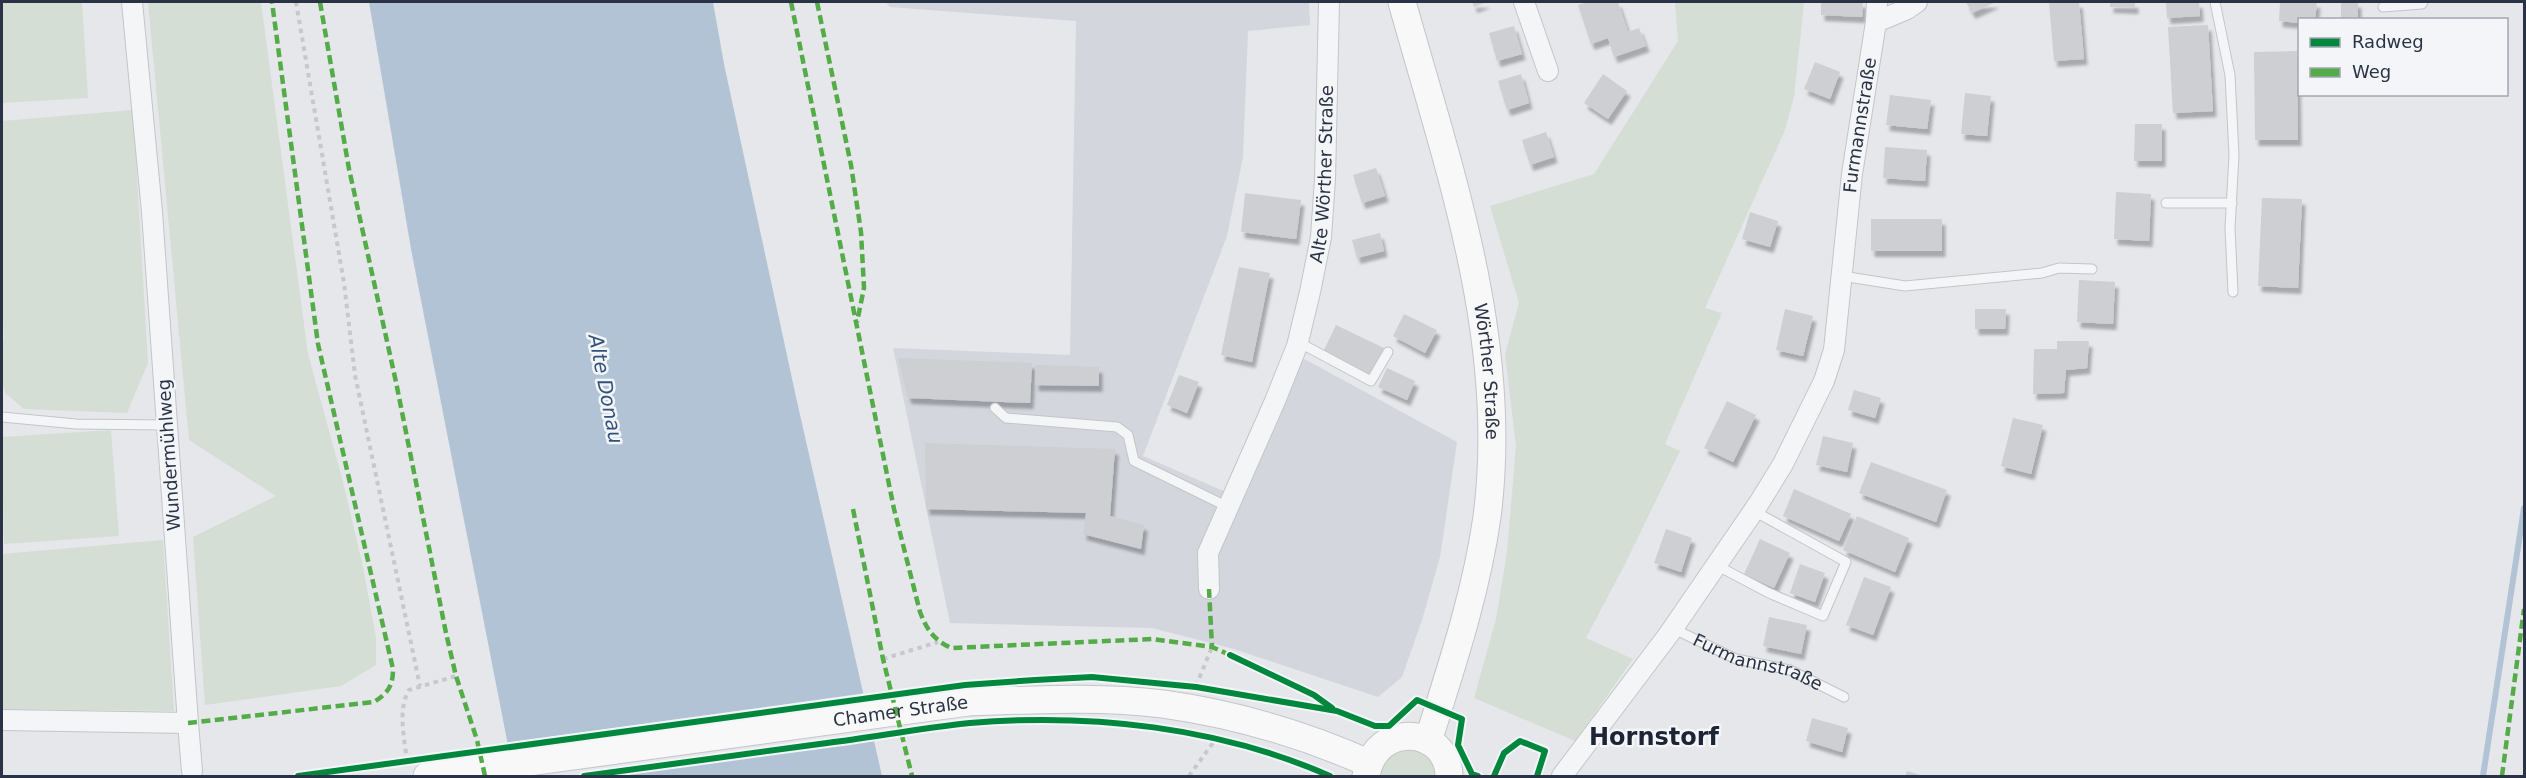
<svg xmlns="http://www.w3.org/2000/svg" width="2526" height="778" font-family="'DejaVu Sans',sans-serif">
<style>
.built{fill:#d3d6dd}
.green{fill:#d5ded5}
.water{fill:#b3c3d6}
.pier{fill:#e5e7ea}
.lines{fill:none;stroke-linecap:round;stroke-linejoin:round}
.stream{stroke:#b3c3d6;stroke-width:6}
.building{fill:#cdcfd3;filter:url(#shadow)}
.lane-casing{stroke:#c3c5c8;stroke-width:11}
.street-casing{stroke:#c3c5c8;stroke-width:22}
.secondary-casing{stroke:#c3c5c8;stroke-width:29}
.path{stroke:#c6c8cd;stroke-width:4;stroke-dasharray:4.5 4.5;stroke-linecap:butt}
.lane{stroke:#f4f5f7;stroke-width:9}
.street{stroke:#f4f5f7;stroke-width:20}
.secondary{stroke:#f8f8f8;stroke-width:27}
.quiet{stroke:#53ac47;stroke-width:4.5;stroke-dasharray:9 4.5;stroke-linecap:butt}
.cycleway-casing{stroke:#f3f5f9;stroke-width:10}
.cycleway{stroke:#00873e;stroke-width:6}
.labels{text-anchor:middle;stroke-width:5;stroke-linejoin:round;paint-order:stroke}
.street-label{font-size:18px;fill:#2a3345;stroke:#f3f5f9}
.water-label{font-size:20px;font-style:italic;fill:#32527b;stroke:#f3f5f9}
.district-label{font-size:24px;font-weight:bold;fill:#1c2436;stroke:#f3f5f9}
</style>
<defs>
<filter id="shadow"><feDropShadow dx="3.5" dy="6" stdDeviation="1.5" flood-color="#0004"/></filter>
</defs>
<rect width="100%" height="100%" fill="#e5e7ea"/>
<path class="built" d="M886,2h423l1,23 -62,6 -5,126 -16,79 -84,220 99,43 55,-144 160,87 -17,115 -18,63 -20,57 -24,20 -144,-48 -82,-21 -202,-5 -57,-275 177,7 6,-334 -186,-14z"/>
<g class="green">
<path d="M2,2h80l6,96 -86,5z"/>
<path d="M148,2h113l47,352 35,128 20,85 13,71v27l-35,21 -136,19 -12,-168 83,-41 -87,-56z"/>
<path d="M1675,2h129l-10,95 -9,33 -80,178 17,5 -57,131 15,7 -55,113 -39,74 47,21 -58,82 -101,-43 22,-79 11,-67 9,-106 -11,-92 14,-51 -29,-97 104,-32 84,-133z"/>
<path d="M133,110l15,253 -21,50 -103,-4 -19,-16 -3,-13v-34l2,-9 -2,-37v-179z"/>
<path d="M111,430l8,106 -115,8 -2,-107z"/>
<path d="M163,540l11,171 -172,-2v-155z"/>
<path d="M1406,747l22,7 11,22h-61l7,-18z"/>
</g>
<path class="water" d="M369,2h344l11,62 72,333 86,379h-368l-103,-527z"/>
<path class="pier" d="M866,693l11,47 -264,36h-102l-6,-33z"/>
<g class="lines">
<path class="stream" d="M2483,776l41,-268"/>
</g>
<g class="building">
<path d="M1472,2h15l-13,5z"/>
<path d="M1588,2h30l10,30 11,-4 7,18 -32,11 -6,-19 -17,6 -13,-39z"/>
<path d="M1821,2h42l-1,15 -41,-2z"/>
<path d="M1966,2h30l-24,11z"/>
<path d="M2049,2h30l5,57 -30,2z"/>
<path d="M2110,2h25v6l-25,-1z"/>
<path d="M2166,2h33l1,14 -33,2z"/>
<path d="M2280,2h37l-2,18h-15v3l-21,-2z"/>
<rect x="2341" y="2" width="17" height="18"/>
<path d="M2208,25l5,86 -40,2 -5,-86z"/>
<path d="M1514,26l8,28 -25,7 -8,-28z"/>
<path d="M2297,51l1,89h-43l-1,-88z"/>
<path d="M1815,62l25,10 -10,27 -26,-10z"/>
<path d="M1521,74l8,29 -22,7 -9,-29z"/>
<path d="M1603,74l24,17 -19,28 -24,-16z"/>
<path d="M1965,93l26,3 -4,40 -26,-2z"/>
<path d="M1890,95l41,5 -4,29 -41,-4z"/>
<path d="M2135,124h27v37h-28z"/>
<path d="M1546,132l8,25 -24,8 -8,-25z"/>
<path d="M1885,147l42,3 -2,31 -42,-3z"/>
<path d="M1376,168l9,28 -23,7 -9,-28z"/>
<path d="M2116,192l35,2 -2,47 -35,-2z"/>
<path d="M1245,193l56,7 -5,39 -55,-7z"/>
<path d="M2262,198l40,1 -4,89 -40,-2z"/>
<path d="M1750,212l28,9 -8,26 -28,-8z"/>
<rect x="1871" y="219" width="71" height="32"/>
<path d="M1380,233l4,18 -27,7 -5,-18z"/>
<path d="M1239,267l31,6 -18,89 -31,-7z"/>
<path d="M2079,280l36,2 -2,42 -36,-2z"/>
<path d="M1785,309l28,7 -10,40 -27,-6z"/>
<path d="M1975,309h31l-1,20h-30z"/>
<path d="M1404,314l33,16 -12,23 -32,-17z"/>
<path d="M1336,325l48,23 -14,28 -47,-24z"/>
<path d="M2057,341h32l-2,27 -21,2 -2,23 -31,1 1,-45h23z"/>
<path d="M898,358l134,5 -2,40 -122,-5z"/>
<path d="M1036,365l63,2v19l-64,-1z"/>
<path d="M1387,368l28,13 -8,19 -29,-13z"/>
<path d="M1179,375l20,7 -12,31 -20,-8z"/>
<path d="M1854,390l27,8 -6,20 -27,-8z"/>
<path d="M1727,401l29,14 -23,47 -29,-14z"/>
<path d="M2013,418l30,7 -12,49 -30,-8z"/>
<path d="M1823,436l30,7 -6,29 -31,-7z"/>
<path d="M925,443l190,6 -5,67 34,9 -3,24 -58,-15 3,-21 -160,-4z"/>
<path d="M1871,462l76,28 -11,32 -77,-29z"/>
<path d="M1794,489l57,25 -12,27 -56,-25z"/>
<path d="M1857,516l52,22 -14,34 -52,-22z"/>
<path d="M1666,529l26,9 -11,34 -27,-9z"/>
<path d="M1760,539l30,14 -16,35 -30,-14z"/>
<path d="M1800,564l25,9 -10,29 -25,-9z"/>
<path d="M1864,577l27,10 -18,48 -27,-10z"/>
<path d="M1769,617l38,8 -6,29 -38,-8z"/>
<path d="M1812,718l36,10 -6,24 -36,-11z"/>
<path d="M1907,771l16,5h-18z"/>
</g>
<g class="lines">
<g class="lane-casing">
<g id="lane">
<path d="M2215,2l15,73 4,80 -4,73 3,64"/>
<path d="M2383,7l39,-3 1,-2"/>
<path d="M2166,203h66"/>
<path d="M1842,276l63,10 137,-13 17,-5 33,1"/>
<path d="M1298,342l73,39 17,-29"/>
<path d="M995,408l11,10 111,9 11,8 6,26 94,46"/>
<path d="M2,417l74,7 91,1"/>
<path d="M1716,565l53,28 54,23 23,-54 -92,-51"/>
<path id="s1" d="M1672,628l64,31 54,11 54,27"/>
</g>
</g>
<g class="street-casing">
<g id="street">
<path d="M1524,2l24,69"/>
<path d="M1876,22l31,-13 10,-7"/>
<path id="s2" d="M1209,589l-1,-36 67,-152 22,-55 13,-54 11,-55 4,-58 4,-177"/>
<path d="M2,720l186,3 -36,-511 -20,-210"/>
<path d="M188,723l4,48"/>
<path id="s3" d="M1562,776l107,-142 90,-131 24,-39 41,-83 10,-31 18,-176 24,-152 1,-20"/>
</g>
</g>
<g class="secondary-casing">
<g id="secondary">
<path id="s4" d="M1402,2c47,168 108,338 85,515 -11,77 -36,151 -59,224"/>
<path id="s5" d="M427,776l541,-74c65,-2 131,-6 195,2 71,10 140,30 205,59"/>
<path d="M1366,776c9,-56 82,-50 83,0"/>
</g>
</g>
<g class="path">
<path d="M296,2l48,281 11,92 65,311"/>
<path d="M883,659l55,-17"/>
<path d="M1196,686l16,-39"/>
<path d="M407,762c-2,-22 -10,-52 2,-72l47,-14"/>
<path d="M1189,776l26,-36"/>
</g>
<use href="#lane" class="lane"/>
<use href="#street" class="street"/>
<use href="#secondary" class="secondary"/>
<g class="quiet">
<path d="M320,2l29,167 47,213 50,251 10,43 21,64 8,36"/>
<path d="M791,2l103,507 26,103c7,18 14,28 31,36l201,-9 60,8 18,8"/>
<path d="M817,2l34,163 10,67 3,56 -7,34"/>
<path d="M853,509l30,150 29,117"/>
<path d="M1209,589l3,58"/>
<path d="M188,723l186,-21c14,-9 19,-16 19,-33l-75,-325 -46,-342"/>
<path d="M2502,776l22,-167"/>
</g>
<g class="cycleway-casing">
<g id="cycleway">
<path d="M1230,655l84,40 18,13"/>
<path d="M298,776l667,-91 70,-5 57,-3 104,10 141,24 38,15h14l28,-26 45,19 -4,26 14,29 6,2"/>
<path d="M584,776c81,-11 162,-22 243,-33 47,-6 95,-15 143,-20 121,-10 249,4 360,53"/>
<path d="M1494,776l10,-23 16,-12 25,10 -8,25"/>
</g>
</g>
<use href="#cycleway" class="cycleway"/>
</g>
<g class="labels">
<g class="street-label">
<text dy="6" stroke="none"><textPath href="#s3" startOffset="734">Furmannstraße</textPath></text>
<text dy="6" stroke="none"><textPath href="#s2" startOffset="436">Alte Wörther Straße</textPath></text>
<text dy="6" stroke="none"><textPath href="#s4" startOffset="380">Wörther Straße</textPath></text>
<text transform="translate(169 455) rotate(-94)" y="6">Wundermühlweg</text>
<text dy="6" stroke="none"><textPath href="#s1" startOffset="93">Furmannstraße</textPath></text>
<text dy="6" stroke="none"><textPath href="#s5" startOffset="478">Chamer Straße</textPath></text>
</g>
<g class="water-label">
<text transform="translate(606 389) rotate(79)" y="7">Alte Donau</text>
</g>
<g class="district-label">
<text x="1654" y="745">Hornstorf</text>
</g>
</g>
<rect width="2526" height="778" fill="none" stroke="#2a3345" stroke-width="6"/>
<rect x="2298" y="18" width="210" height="78" fill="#f3f5f9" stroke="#a3a7b1" stroke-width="1.5"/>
<rect x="2310" y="38" width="30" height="9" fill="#00873e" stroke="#a3a7b1" stroke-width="1.5"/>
<text x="2352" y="48" font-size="18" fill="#2a3345">Radweg</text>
<rect x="2310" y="68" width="30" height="9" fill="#53ac47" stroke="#a3a7b1" stroke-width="1.5"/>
<text x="2352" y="78" font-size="18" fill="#2a3345">Weg</text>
</svg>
